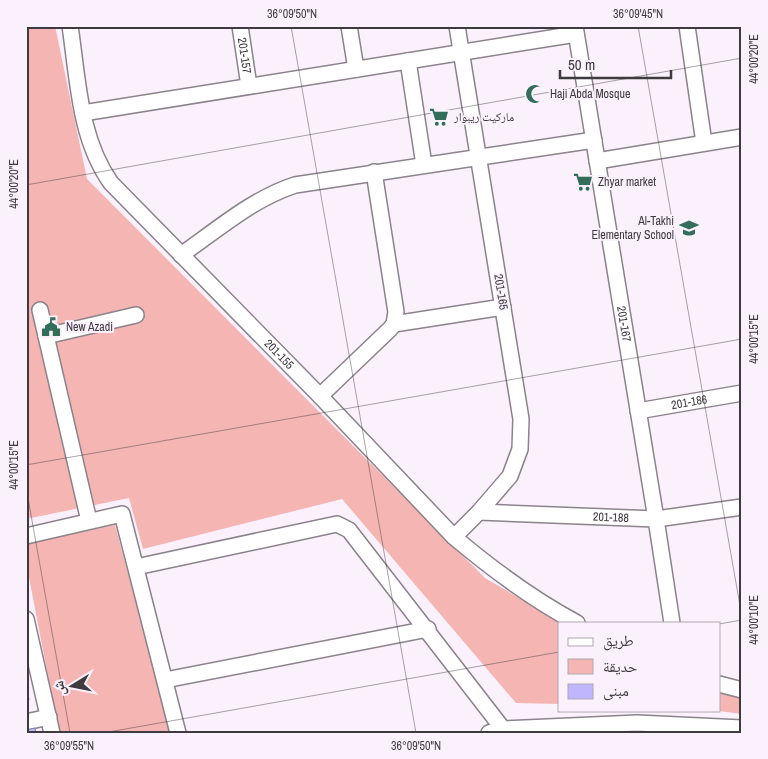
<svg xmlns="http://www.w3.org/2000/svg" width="768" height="759" font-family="'Archivo Narrow','Noto Naskh Arabic',sans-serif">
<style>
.green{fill:#f5b5b2}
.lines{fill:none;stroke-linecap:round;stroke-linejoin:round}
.minor-casing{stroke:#8b828c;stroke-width:18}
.minor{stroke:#fff;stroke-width:15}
.shaded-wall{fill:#867fb2}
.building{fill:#c0b6fe;stroke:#867fb2}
.ticks{fill:none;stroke:#3e3a3f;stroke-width:1;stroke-opacity:0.45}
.labels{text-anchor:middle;stroke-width:4;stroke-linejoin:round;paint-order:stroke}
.street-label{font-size:12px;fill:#3e3a3f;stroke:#fbf1fd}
.poi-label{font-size:12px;fill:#3e3a3f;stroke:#fbf1fd;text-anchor:start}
.neatline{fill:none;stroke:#3e3a3f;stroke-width:2}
.ticks-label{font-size:12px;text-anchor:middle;fill:#3e3a3f}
</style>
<rect width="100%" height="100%" fill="#fbf1fd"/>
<g class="green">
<path d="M26,26h29l32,153 398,399 77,45h-3v81l-43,-1 -174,-204 -199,50 -14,-51 -103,21z"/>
<path d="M115,525l56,208h-112l-33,-171v-18z"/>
<path d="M719,692l10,3 13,2v17l-31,-4h8z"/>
</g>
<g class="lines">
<g class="minor-casing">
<g id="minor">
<path id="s1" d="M70,26c8,53 9,112 41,157l209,213 134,141c39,33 78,62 123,86"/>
<path id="s2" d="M240,26l9,60"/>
<path d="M349,26l7,43"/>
<path id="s3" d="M575,26l81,493 16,104"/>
<path d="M687,26l17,117"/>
<path d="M408,61l16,104"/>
<path d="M83,113l493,-79"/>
<path d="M597,161l145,-24"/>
<path d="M181,255c36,-25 71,-56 114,-70l299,-45"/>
<path d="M40,310l49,211"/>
<path d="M394,324l109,-17"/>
<path d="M46,336l90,-21"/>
<path d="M320,396l70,-67 4,-5 2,-12 -22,-140"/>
<path id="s4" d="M638,411l104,-18"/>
<path id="s5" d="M479,512l177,7 86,-12"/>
<path d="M26,536l96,-22 56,219"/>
<path d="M454,537l25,-25 31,-36 10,-27 1,-30 -64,-393"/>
<path d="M136,567l201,-43 12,6 154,199"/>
<path d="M26,619l26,114"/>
<path d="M165,680l263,-51"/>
<path d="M719,684l23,6"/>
<path d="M26,722l23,-5"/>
<path d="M489,733l14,-4 134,-6 105,5"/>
</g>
</g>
<use href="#minor" class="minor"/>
</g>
<path class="shaded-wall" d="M29,700v6l-3,1v-6z"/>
<g class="building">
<path d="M26,686l3,14 -3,1z"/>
<path d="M35,728l1,5h-10v-3z"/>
</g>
<path class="ticks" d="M291,26l125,707M638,26l104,591M26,185l716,-127M26,465l716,-126M26,487l44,246M719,624l23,-4M103,733l456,-81"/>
<defs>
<g id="mosque-bare" transform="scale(1.5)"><path d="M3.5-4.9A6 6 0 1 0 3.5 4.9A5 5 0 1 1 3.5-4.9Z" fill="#326e59" stroke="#fbf1fd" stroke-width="2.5" paint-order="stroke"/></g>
<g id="supermarket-bare" transform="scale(1.5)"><path d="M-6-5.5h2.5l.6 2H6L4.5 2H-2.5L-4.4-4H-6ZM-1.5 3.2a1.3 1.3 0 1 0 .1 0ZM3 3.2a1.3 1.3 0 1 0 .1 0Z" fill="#326e59" stroke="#fbf1fd" stroke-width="2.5" paint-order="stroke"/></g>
<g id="school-bare" transform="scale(1.5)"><path d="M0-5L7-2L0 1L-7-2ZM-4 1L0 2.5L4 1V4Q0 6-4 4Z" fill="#326e59" stroke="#fbf1fd" stroke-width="2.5" paint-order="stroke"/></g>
<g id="civic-bare" transform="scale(1.5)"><path d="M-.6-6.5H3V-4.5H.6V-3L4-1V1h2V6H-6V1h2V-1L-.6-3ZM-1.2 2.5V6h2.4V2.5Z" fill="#326e59" stroke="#fbf1fd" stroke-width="2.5" paint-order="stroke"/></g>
</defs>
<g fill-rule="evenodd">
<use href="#mosque-bare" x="535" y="94"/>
<use href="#supermarket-bare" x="439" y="117"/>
<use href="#supermarket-bare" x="583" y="182"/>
<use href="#school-bare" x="689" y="228"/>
<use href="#civic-bare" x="51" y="327"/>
</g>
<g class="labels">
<g class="street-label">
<text dy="4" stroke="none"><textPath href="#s2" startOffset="30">201-157</textPath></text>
<text transform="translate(501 292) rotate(81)" y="4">201-165</text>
<text dy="4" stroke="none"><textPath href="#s3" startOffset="302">201-167</textPath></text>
<text dy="4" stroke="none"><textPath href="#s1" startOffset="404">201-155</textPath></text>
<text dy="4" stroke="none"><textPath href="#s4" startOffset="52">201-186</textPath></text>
<text dy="4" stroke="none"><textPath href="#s5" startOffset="132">201-188</textPath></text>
</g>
<g class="poi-label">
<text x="550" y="98">Haji Abda Mosque</text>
<text x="454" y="121">ماركيت ريبوار</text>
<text x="598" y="186">Zhyar market</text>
<text x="674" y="225" text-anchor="end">Al-Takhi<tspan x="674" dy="14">Elementary School</tspan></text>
<text x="66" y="331">New Azadi</text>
</g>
</g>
<rect width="768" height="759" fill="none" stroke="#fbf1fd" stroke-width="55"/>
<rect x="558" y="622" width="162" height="90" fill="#fbf1fd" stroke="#afa8b1"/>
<rect x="568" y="638" width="25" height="8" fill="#ffffff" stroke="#afa8b1"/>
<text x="603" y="646" font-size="15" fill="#3e3a3f">طريق</text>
<rect x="568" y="659" width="25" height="15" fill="#f5b5b2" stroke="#afa8b1"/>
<text x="603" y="672" font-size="15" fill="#3e3a3f">حديقة</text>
<rect x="568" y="684" width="25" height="15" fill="#c0b6fe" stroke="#afa8b1"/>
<text x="603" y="696" font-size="15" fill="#3e3a3f">مبنى</text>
<g transform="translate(72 686) rotate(260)" stroke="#fbf1fd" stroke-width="4" paint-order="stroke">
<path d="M0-4L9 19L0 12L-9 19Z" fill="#3e3a3f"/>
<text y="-8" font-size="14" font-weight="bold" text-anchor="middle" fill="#3e3a3f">ش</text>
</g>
<path d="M560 70v8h111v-8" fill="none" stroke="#3e3a3f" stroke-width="2.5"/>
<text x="568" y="70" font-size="15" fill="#3e3a3f" stroke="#fbf1fd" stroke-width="4" paint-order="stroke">50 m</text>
<rect x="28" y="28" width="712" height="704" class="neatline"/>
<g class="ticks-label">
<text x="292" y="18">36°09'50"N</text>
<text x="638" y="18">36°09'45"N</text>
<text transform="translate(754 59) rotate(-90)" y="4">44°00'20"E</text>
<text transform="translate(14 184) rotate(-90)" y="4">44°00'20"E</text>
<text transform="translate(754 339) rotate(-90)" y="4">44°00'15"E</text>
<text transform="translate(14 465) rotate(-90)" y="4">44°00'15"E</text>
<text transform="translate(754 620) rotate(-90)" y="4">44°00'10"E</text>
<text x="69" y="750">36°09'55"N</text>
<text x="416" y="750">36°09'50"N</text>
</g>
</svg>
